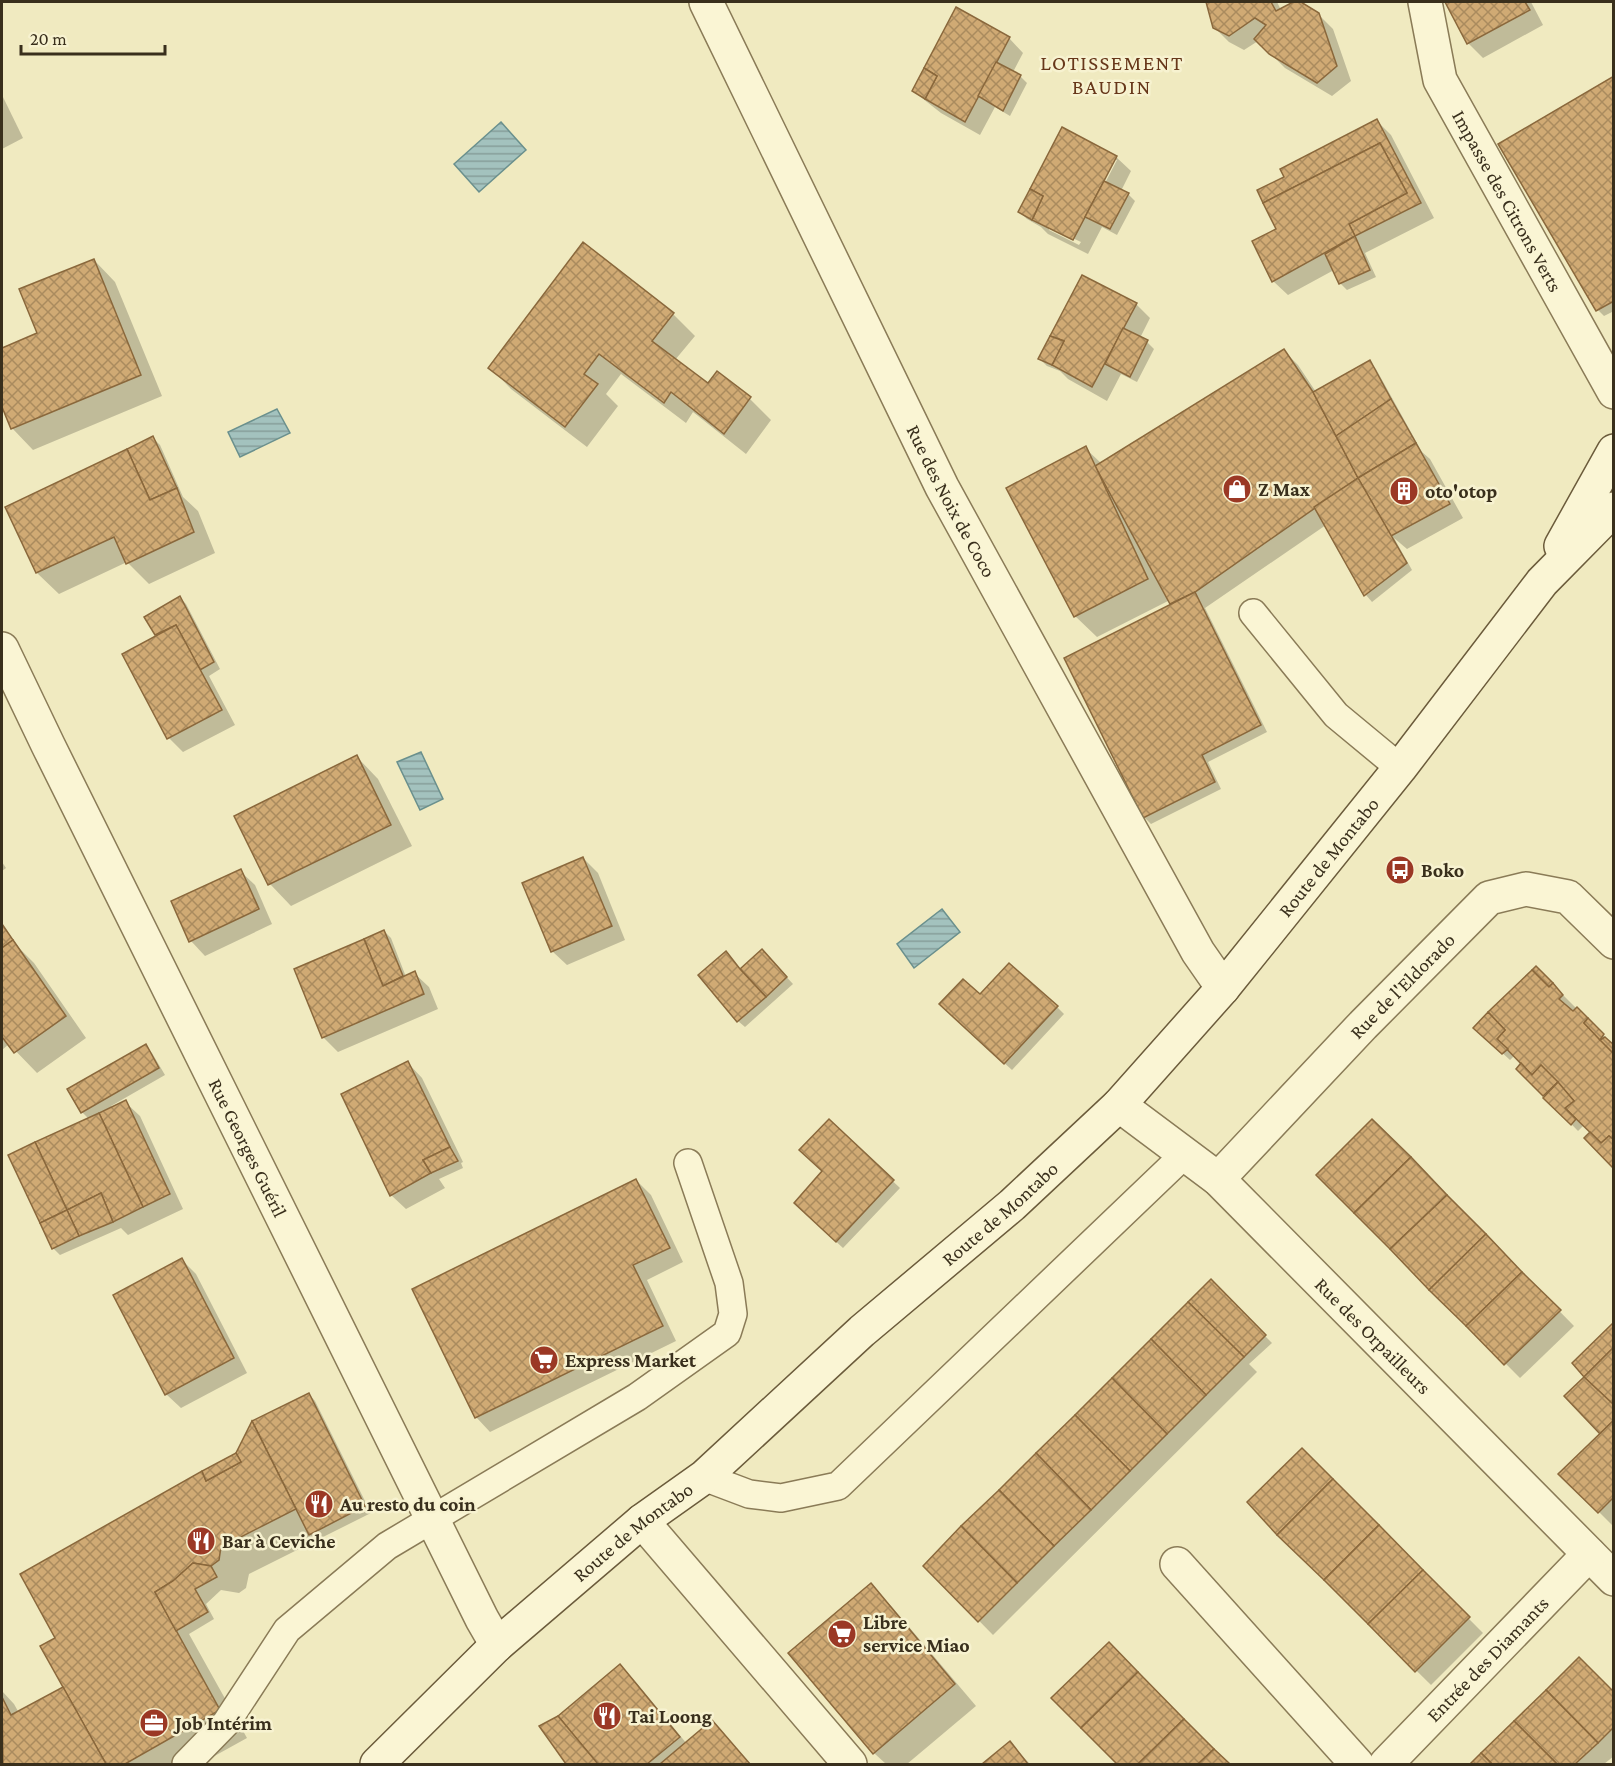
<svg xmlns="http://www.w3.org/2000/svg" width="1615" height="1766" font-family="'Crimson Pro',serif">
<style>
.water{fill:url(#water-rules);stroke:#6a908d;stroke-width:1.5}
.shadow{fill:#0003;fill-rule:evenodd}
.building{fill:url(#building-cross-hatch);stroke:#8a683c;stroke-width:1.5}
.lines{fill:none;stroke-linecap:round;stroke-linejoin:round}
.lane-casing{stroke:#8a7b57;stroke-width:30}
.street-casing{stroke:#8a7b57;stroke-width:36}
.secondary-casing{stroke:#6b5b3b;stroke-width:36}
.lane{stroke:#faf5d4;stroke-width:27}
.street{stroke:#faf5d4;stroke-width:33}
.secondary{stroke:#faf5d4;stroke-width:33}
.labels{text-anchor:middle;stroke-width:5;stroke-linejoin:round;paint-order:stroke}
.street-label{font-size:20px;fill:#392f1c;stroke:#f7f2d0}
.poi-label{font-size:20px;font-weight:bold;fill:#392f1c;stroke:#f7f2d0;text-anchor:start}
.neighbourhood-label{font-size:21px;letter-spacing:1.5px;fill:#67371a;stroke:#f7f2d0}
</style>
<defs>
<pattern id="water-rules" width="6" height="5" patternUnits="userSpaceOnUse" patternTransform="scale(1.5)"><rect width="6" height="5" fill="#a3c2be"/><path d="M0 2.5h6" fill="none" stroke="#869e9a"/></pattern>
<pattern id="building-cross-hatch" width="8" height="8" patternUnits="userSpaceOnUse" patternTransform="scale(1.5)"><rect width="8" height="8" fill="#d0aa74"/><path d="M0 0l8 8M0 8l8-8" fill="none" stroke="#aa8b5e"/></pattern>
</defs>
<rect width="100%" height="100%" fill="#f0eac0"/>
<g class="water">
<path d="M501,122l25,28 -47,42 -25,-28z"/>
<path d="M277,409l13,24 -50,24 -12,-25z"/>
<path d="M421,752l22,47 -23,11 -23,-48z"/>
<path d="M942,909l18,23 -46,36 -17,-24z"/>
</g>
<g class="shadow">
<path d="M1208,2h69l4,8 17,-8 20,12 15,15 18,52 -19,15 -47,-28 -27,-27 -14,9 -15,-8 -15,-15z"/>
<path d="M1451,2h80l12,23 -60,33 -15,-15 -21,-40z"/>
<path d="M1009,38l14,15 -10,19 7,4 7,7 -17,33 -15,-9 -15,28 -39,-22 -28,-22z"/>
<path d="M1614,78v233l-10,5 -6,-6z"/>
<path d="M2,95l21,43 -21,11z"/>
<path d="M1377,121l14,14 43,83 -69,35 11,24 -29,13 -7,-7 -6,-13 -46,25 -15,-14 5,-51 8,-52z"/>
<path d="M1116,157l15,14 -10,20 7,3 7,7 -18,34 -15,-8 -14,27 -40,-20 -7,-7 -14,-8 -7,-7zM1113,160h4l-15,29 -3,-2zM1049,227l32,15 -2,3 -30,-15z"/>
<path d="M584,245l89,69 22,22 -20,24 33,25 9,-12 33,26 21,21 -25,34 -53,-42 -7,11 -65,-49 -15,20 12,12 -31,41 -76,-58 -21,-22z"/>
<path d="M94,260l21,22 47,114 -129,54 -21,-22 -10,-25v-53l37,-16z"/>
<path d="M1136,304l14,14 -10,20 7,4 7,7 -17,33 -16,-8 -14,27 -39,-22 -8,-8 -13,-5 -7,-7z"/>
<path d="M1284,351l14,14 18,27 53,-30 7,7 46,83 8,7 33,59 -56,31 -13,-11 18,32 -40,32 -6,-7 -40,-70 -121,83 62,124 -59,30 13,27 -70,35 -7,-7 29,-213 -3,-4 -73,37 -22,-21 10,-168 17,16z"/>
<path d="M153,438l7,7 23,52 15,14 17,42 -66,31 -22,-22 -68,32 -22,-21 -30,-65z"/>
<path d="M180,598l6,6 34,65 -11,7 26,49 -52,27 -14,-14 -11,-102 -12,-19z"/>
<path d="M357,757l21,22 34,67 -121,60 -21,-22 -34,-68z"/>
<path d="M583,858l15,15 27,67 -58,25 -15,-14z"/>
<path d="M2,862l4,6 -4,3z"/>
<path d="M240,871l15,14 17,39 -67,32 -14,-15z"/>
<path d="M2,924l18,25 14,14 52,75 -49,35 -28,-29 -7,6z"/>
<path d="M384,931l7,7 15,39 8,-4 15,14 9,22 -100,43 -15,-15z"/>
<path d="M726,953l15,17 28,-12 24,26 -48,43 -7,-6z"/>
<path d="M1560,992l54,54v120l-28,-28 5,-6 -7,-7 -6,6 -60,-62 5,-5 -8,-9 -5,5 -35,-32z"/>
<path d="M980,996l77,11 7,7 -52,56 -65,-59z"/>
<path d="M145,1046l7,7 13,22 -54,31 1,2 13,-6 15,14 43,93 -55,26 -7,-7 -61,27 -7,-7 36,-129 -7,-7z"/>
<path d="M408,1063l14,15 41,84 -2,1 2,5 -24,11 6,9 -39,21 -15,-14z"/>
<path d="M829,1121l71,67 -57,60 -41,-38 22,-38z"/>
<path d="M1425,1174l149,152 -54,52 -202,-203z"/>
<path d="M636,1180l15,15 32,67 -36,18 29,61 -186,91 -14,-15z"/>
<path d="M182,1260l14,14 51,99 -66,35 -15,-14z"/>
<path d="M1211,1282l61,61 -23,21 8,8 -264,263 -68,-69z"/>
<path d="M1614,1324v202h-1l-52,-52 40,-40 -15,-57z"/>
<path d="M309,1394l6,7 56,112 -122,61 -3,14 -7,5 -18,-3 -15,14 8,15 -25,15 58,104 -47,26h-196l-2,-5v-68l12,13 5,9 49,-19 -11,-55 180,-184z"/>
<path d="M1302,1451l181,182 -52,52 -153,-151z"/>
<path d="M871,1585l21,22 84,99 -69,58h-21l-12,-11z"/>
<path d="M1109,1644l120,120h-110l-66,-66z"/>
<path d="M1579,1659l35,35v62l-10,8h-131z"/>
<path d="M620,1666l15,15 52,63 25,-22 39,42h-183l-27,-37 17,-9z"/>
<path d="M1010,1743l20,21h-45z"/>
</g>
<g class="building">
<path d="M1206,2h65l5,9 17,-9h8l18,11 18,53 -20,17 -48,-29 -15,-15 12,-14 -11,-7 -26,18 -16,-8z"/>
<path d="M1445,2h80l5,8 -63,34z"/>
<path d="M956,7l54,30 -45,85 -40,-23 12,-23 -13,-8z"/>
<path d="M996,62l25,13 -18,36 -25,-15z"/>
<path d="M924,68l13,8 -12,23 -13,-8z"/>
<path d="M1614,76v225l-18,10 -98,-167z"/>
<path d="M1377,119l44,84 -66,33 -6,-12 58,-31 -27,-50 -117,60 -6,-13 27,-13 -4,-8z"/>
<path d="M1062,127l55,29 -44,84 -41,-20 11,-24 -13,-7z"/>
<path d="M1380,143l27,50 -58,31 6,12 -83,46 -20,-41 24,-12 -13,-26z"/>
<path d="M1104,181l25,12 -19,36 -25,-12z"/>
<path d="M1030,189l13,7 -11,24 -14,-8z"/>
<path d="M1355,236l15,34 -31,14 -14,-30z"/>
<path d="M583,242l91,71 -22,28 56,42 9,-12 34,26 -27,37 -53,-42 -7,11 -65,-49 -15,20 14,10 -33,43 -77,-59z"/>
<path d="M94,259l47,116 -130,54 -9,-22v-59l35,-15 -18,-44z"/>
<path d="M1082,275l55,28 -45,84 -40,-22 12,-24 -14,-5z"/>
<path d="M1123,328l25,12 -18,37 -25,-13z"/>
<path d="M1050,336l14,5 -12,24 -14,-6z"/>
<path d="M1284,349l29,43 45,86 -163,114 -25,12 -75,-138z"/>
<path d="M1370,360l21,39 -55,37 -23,-44z"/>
<path d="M1391,399l25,44 -58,35 -22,-42z"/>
<path d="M153,436l24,52 -27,12 -23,-51z"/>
<path d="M1416,443l34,61 -59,32 -33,-58z"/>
<path d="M1086,446l62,133 -74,38 -68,-129z"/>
<path d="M127,449l23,51 27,-12 17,44 -68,32 -12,-27 -78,36 -31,-66z"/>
<path d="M1358,478l49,85 -43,33 -50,-89z"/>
<path d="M1195,592l66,133 -59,30 13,27 -72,36 -79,-160z"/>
<path d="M180,596l34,66 -14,8 -24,-45 -21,10 -11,-18z"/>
<path d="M176,625l46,85 -55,29 -45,-85z"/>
<path d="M357,755l34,70 -123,60 -34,-69z"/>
<path d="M583,857l29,69 -61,26 -29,-69z"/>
<path d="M241,869l18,40 -70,33 -18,-41z"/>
<path d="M2,924l11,16 -11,8z"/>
<path d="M384,930l19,46 -20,10 -19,-47z"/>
<path d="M364,939l19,47 32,-15 9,23 -102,44 -28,-69z"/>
<path d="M13,940l53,76 -52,37 -12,-16v-89z"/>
<path d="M762,949l25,28 -21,20 -26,-28z"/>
<path d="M726,951l14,18 26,28 -29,25 -39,-47z"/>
<path d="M1009,963l49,43 -54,58 -65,-60 24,-25 17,15z"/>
<path d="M1536,966l17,17 -4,4 -17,-17z"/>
<path d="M1532,970l17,17 4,-4 10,12 -4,4 14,12 4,-4 11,11 -4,5 30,31v86l-5,-4 -8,7 -36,-35 9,-7 -33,-36 -9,10 -35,-36 8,-9 -17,-18z"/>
<path d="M1488,1012l17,18 -8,9 11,10 -6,5 -29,-26z"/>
<path d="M1588,1018l16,16 -4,6 -16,-17z"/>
<path d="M1605,1037l9,8v9l-14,-14z"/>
<path d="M146,1044l13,24 -78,45 -14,-24z"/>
<path d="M408,1061l42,86 -27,13 8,13 -41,23 -49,-102z"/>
<path d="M1521,1063l11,12 9,-10 17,17 -15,14 -27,-27z"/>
<path d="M1558,1082l16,19 -9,7 11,11 -5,6 -28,-27z"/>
<path d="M126,1100l44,94 -27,13 -44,-94z"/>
<path d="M99,1113l44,94 -30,15 -12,-29 -34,17 -32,-68z"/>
<path d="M829,1119l65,61 -58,62 -42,-39 28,-32 -23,-21z"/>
<path d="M1372,1119l39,38 -57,56 -38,-38z"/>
<path d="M1590,1132l11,11 8,-7 5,4v25l-2,2 -28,-29z"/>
<path d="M35,1142l32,68 -27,13 -32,-68z"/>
<path d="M450,1147l8,14 -27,12 -8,-13z"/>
<path d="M1411,1157l36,38 -57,54 -36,-36z"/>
<path d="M636,1179l34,69 -37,17 30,61 -188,92 -63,-129z"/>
<path d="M101,1193l12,29 -34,14 -12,-26z"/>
<path d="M1447,1195l39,39 -57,56 -39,-41z"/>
<path d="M67,1210l12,26 -27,13 -12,-26z"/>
<path d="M1486,1234l36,38 -56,54 -37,-36z"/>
<path d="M182,1258l52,100 -69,37 -52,-100z"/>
<path d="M1522,1272l39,38 -57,55 -38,-39z"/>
<path d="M1211,1279l55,56 -22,22 -56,-55z"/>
<path d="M1188,1302l56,55 -38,38 -55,-56z"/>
<path d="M1614,1322v25l-30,30 -12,-14z"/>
<path d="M1151,1339l55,56 -39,39 -55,-56z"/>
<path d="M1614,1347v58l-30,-28z"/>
<path d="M1584,1377l30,28v15l-14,14 -36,-38z"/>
<path d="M1112,1378l55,56 -37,37 -55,-56z"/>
<path d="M309,1393l56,113 -56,29 -57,-114z"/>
<path d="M1075,1415l55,56 -39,39 -55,-57z"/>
<path d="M1614,1420v77l-16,16 -40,-39z"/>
<path d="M252,1421l44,88 -75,38 -2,13 -8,6 -18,-3 -20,18 -18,11 65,118 -95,54h-19l-66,-118 15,-8 -35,-64 182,-103 4,10 35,-19 -5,-9z"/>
<path d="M1302,1448l31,31 -56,56 -30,-33z"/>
<path d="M236,1453l5,9 -35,19 -4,-10z"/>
<path d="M1036,1453l55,57 -37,36 -55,-56z"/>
<path d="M1333,1479l46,46 -55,55 -47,-45z"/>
<path d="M999,1490l55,56 -37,37 -56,-57z"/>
<path d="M1379,1525l44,45 -55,54 -44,-44z"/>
<path d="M961,1526l56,57 -39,39 -55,-56z"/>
<path d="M193,1563l18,3 6,11 -22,12 13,23 -32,19 -21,-39 18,-11z"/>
<path d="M1423,1570l47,47 -55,55 -47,-48z"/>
<path d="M871,1583l84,101 -82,70 -85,-101z"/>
<path d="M1109,1642l29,30 -57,56 -30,-30z"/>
<path d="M1579,1657l35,35v35l-16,16 -52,-53z"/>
<path d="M620,1664l60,73 -33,27h-50l-39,-48z"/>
<path d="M1138,1672l46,47 -46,45h-21l-36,-36z"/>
<path d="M63,1687l43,77h-103l-1,-67 9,18z"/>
<path d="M1546,1690l52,53 -23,21h-18l-43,-43z"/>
<path d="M558,1716l40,48h-32l-27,-38z"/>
<path d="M1184,1719l30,30 -16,15h-60z"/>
<path d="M712,1720l38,44h-90z"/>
<path d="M1514,1721l43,43h-65l-11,-11z"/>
<path d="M1010,1741l18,23h-46z"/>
<path d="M1214,1749l16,15h-32z"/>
<path d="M1481,1753l11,11h-22z"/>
</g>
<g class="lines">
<g class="lane-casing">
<g id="lane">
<path d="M1253,613l83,102 64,53"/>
<path d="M704,1477l45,17 32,4 57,-12 347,-332"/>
<path d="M186,1764l40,-41 61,-93 100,-84 250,-149 90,-64 6,-19 -4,-31 -41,-120"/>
</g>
</g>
<g class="street-casing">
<g id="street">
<path id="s1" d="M706,2l236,485 256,465 25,36"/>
<path id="s2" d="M1425,2l15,78 174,312"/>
<path id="s3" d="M2,649l46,96 434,874 15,26"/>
<path id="s4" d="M1119,1105l99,74 396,400"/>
<path id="s5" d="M1218,1179l145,-154 126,-127 37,-9 42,8 46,45"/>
<path d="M642,1521l208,243"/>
<path d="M1177,1564l180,200"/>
<path id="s6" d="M1386,1764l203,-210"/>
</g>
</g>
<g class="secondary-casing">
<g id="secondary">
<path d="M1561,546l53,-95"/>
<path id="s7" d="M377,1764l120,-119 145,-124 62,-44 158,-146 150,-126 107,-100 104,-117 177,-220 142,-186 72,-73"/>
</g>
</g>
<use href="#lane" class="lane"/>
<use href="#street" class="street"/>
<use href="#secondary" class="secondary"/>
</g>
<defs>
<g id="shop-disc" transform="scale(1.5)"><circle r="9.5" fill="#9b3825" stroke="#f7f2d0"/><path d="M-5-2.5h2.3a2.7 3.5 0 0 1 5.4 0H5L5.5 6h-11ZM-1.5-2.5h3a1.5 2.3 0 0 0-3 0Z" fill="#fff"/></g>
<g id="building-disc" transform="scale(1.5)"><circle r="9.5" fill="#9b3825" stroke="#f7f2d0"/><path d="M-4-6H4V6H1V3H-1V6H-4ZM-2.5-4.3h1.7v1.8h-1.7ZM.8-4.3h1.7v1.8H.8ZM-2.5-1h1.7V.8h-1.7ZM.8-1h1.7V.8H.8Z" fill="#fff"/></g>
<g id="bus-disc" transform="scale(1.5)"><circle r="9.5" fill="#9b3825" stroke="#f7f2d0"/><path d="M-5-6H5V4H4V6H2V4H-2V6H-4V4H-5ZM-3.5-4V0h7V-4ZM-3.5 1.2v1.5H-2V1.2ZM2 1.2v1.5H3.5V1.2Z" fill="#fff"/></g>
<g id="supermarket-disc" transform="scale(1.5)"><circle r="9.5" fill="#9b3825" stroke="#f7f2d0"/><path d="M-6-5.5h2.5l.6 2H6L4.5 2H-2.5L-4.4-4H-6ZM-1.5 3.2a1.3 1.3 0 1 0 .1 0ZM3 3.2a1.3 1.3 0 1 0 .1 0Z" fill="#fff"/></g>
<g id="restaurant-disc" transform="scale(1.5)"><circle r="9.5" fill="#9b3825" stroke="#f7f2d0"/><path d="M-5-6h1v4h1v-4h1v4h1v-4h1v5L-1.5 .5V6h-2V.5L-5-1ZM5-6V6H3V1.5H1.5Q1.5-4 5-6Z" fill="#fff"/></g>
<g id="office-disc" transform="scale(1.5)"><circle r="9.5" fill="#9b3825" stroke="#f7f2d0"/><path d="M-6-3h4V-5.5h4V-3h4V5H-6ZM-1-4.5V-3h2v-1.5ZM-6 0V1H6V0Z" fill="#fff"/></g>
</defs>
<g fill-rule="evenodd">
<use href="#shop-disc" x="1237" y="489"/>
<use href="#building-disc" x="1404" y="491"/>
<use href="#bus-disc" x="1400" y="870"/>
<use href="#supermarket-disc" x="544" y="1360"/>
<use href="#restaurant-disc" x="319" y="1504"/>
<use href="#restaurant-disc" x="201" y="1541"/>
<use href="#supermarket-disc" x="842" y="1634"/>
<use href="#restaurant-disc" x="607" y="1716"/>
<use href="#office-disc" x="154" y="1723"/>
</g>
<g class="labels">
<g class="street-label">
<text dy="7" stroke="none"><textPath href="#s2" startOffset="218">Impasse des Citrons Verts</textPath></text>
<text dy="7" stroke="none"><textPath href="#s1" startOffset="556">Rue des Noix de Coco</textPath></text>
<text dy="7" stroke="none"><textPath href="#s7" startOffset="1318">Route de Montabo</textPath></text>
<text dy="7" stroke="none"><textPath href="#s5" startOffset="267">Rue de l'Eldorado</textPath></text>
<text dy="7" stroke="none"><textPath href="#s3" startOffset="556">Rue Georges Guéril</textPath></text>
<text dy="7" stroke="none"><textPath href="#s7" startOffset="832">Route de Montabo</textPath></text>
<text dy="7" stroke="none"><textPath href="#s4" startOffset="344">Rue des Orpailleurs</textPath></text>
<text dy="7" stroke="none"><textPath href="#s7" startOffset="346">Route de Montabo</textPath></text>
<text dy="7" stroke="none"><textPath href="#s6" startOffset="146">Entrée des Diamants</textPath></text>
</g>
<g class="poi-label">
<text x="1258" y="496">Z Max</text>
<text x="1425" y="498">oto'otop</text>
<text x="1421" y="877">Boko</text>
<text x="565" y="1367">Express Market</text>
<text x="340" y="1511">Au resto du coin</text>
<text x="222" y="1548">Bar à Ceviche</text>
<text x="863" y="1629">Libre<tspan x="863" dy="23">service Miao</tspan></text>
<text x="628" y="1723">Tai Loong</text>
<text x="175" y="1730">Job Intérim</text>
</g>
<g class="neighbourhood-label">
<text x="1112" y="70">LOTISSEMENT<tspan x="1112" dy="24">BAUDIN</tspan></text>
</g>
</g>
<rect width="1615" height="1766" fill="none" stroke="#392f1c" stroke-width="6"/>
<path d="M21 45v9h144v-9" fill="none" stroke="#392f1c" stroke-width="3"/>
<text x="30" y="45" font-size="18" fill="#392f1c" stroke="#f7f2d0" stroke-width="4.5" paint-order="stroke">20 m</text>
</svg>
